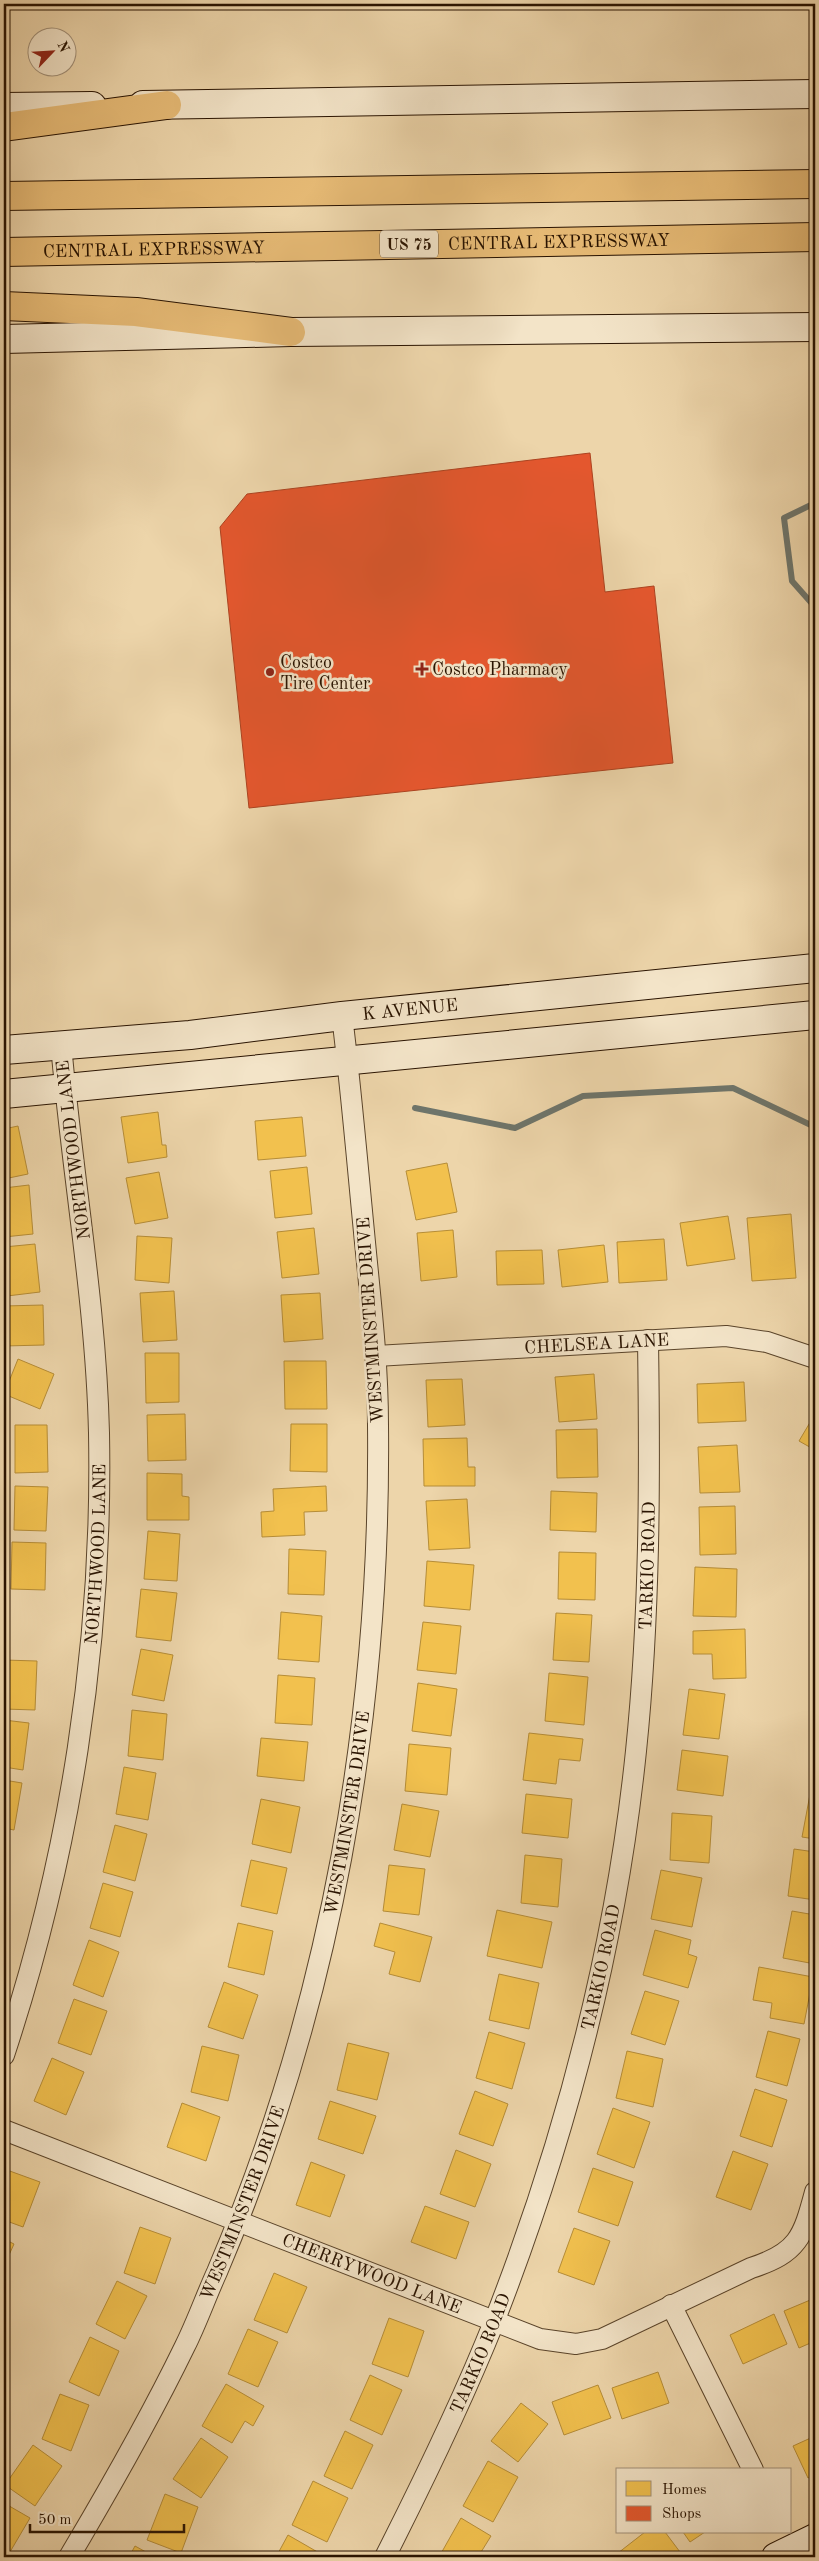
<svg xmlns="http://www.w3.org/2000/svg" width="819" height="2561" font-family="'Old Standard TT',serif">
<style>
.homes{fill:#f2c14e;stroke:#b68d37}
.shops{fill:#e4572e;stroke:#ac4320}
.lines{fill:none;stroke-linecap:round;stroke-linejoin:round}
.stream{stroke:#6e756b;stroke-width:6}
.street-casing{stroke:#5a442a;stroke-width:22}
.secondary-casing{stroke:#291300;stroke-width:30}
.highway-casing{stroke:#291300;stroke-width:30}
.street{stroke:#f3e4c8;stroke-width:20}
.secondary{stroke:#f3e4c8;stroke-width:28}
.highway{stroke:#e6ba75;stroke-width:28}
.poi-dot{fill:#8f2418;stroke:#f3e4c8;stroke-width:2}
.labels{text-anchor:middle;stroke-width:5;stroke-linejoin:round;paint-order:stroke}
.shield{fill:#f3e4c8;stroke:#66523c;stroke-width:1}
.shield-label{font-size:16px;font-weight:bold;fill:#291300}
.street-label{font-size:18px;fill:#291300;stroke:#f3e4c8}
.poi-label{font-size:18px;fill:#291300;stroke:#f3e4c8;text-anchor:start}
</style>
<rect width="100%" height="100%" fill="#edd5aa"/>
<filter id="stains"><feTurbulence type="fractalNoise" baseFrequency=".004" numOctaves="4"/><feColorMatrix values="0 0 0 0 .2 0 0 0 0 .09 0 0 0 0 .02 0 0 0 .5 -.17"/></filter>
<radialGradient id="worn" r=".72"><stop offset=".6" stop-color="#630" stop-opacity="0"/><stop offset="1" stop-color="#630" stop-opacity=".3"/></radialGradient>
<g class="homes">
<path d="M158,1112l4,33h4l1,12 -39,6 -7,-46z"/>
<path d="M302,1117l4,39 -48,4 -3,-39z"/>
<path d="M18,1126l10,48 -24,5v-50z"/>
<path d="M447,1163l10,49 -41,8 -10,-49z"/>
<path d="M307,1167l5,47 -37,4 -5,-47z"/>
<path d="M159,1172l9,46 -33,6 -9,-46z"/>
<path d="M29,1185l4,49 -29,3v-49z"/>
<path d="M791,1214l5,64 -44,3 -5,-63z"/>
<path d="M728,1216l7,43 -48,7 -7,-43z"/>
<path d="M314,1228l5,46 -37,4 -5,-46z"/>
<path d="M453,1230l4,47 -36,4 -4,-48z"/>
<path d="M137,1236l35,2 -3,45 -34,-3z"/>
<path d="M664,1239l3,41 -48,3 -2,-41z"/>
<path d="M35,1244l5,48 -33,4 -3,-49z"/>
<path d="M604,1245l4,37 -46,5 -4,-37z"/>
<path d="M813,1249h2v47l-4,-1z"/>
<path d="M542,1250l2,34 -47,1 -1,-34z"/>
<path d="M174,1291l3,49 -34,2 -3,-49z"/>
<path d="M320,1293l3,46 -39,3 -3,-47z"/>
<path d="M43,1305l1,40 -40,1v-40z"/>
<path d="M145,1353h34v49l-33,1z"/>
<path d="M18,1359l36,15 -14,35 -36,-15z"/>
<path d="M284,1361h42l1,48h-42z"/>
<path d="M594,1374l3,45 -38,3 -4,-45z"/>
<path d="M462,1379l3,46 -37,2 -2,-47z"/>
<path d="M744,1382l2,39 -48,2 -1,-39z"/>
<path d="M185,1414l1,46 -38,1 -1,-46z"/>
<path d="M815,1414v36l-16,-9z"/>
<path d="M291,1424h36v48l-37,-1z"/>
<path d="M15,1425h32l1,47 -33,1z"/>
<path d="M597,1429l1,48 -41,1 -1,-48z"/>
<path d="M467,1438l1,29h7v19h-51l-1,-47z"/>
<path d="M737,1445l3,47 -40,1 -2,-46z"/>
<path d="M147,1473l35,1v22l7,1v23h-42z"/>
<path d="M15,1486l33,1 -2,44 -32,-1z"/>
<path d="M326,1486l1,25 -23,1 1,23 -43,2 -1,-25 13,-1 -1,-22z"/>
<path d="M551,1491l46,2 -1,39 -46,-2z"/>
<path d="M467,1499l3,49 -41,2 -3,-49z"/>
<path d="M735,1506l1,48 -36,1 -1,-48z"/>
<path d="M148,1531l32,3 -3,47 -33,-2z"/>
<path d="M12,1542l34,1 -1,47 -34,-1z"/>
<path d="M289,1549l37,2 -2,44 -36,-1z"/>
<path d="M559,1552l37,1 -1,47 -37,-1z"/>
<path d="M427,1561l47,4 -4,45 -46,-4z"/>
<path d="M695,1567l42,2 -1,48 -43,-1z"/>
<path d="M141,1589l36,4 -6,48 -35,-4z"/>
<path d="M281,1612l41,4 -3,46 -41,-3z"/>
<path d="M556,1613l36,2 -3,47 -36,-2z"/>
<path d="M423,1622l38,4 -5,48 -39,-4z"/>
<path d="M745,1629l1,49 -33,1 -1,-25h-19v-23z"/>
<path d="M141,1649l32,6 -9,46 -32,-6z"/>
<path d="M4,1660l33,1 -2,49 -31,-1z"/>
<path d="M549,1673l39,4 -4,48 -39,-4z"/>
<path d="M278,1675l37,3 -3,47 -37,-2z"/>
<path d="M418,1683l39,6 -6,47 -39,-5z"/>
<path d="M689,1689l36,5 -6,45 -36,-4z"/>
<path d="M132,1710l35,4 -4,46 -35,-4z"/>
<path d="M4,1720l25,3 -6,47 -19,-3z"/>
<path d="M529,1733l54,6 -3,22 -21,-2 -3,25 -33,-4z"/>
<path d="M261,1738l47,4 -4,39 -47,-5z"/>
<path d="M409,1744l42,4 -4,47 -42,-4z"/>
<path d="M682,1750l46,6 -5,40 -46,-6z"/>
<path d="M815,1756v24h-3z"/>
<path d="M124,1767l32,6 -8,47 -32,-6z"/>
<path d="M4,1780l18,3 -8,47 -10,-2z"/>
<path d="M811,1789l4,1v49l-13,-2z"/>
<path d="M526,1794l46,5 -4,39 -46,-5z"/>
<path d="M261,1799l39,8 -9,46 -39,-9z"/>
<path d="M402,1804l37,7 -9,46 -36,-7z"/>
<path d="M672,1813l40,3 -3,47 -39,-3z"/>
<path d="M115,1825l32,9 -12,47 -32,-9z"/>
<path d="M794,1849l21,3v48l-27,-4z"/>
<path d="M525,1855l37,4 -4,48 -37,-4z"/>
<path d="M251,1860l36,8 -10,46 -36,-8z"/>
<path d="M389,1865l36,4 -6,46 -36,-4z"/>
<path d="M661,1870l41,8 -10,49 -41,-8z"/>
<path d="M103,1883l30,9 -13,45 -30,-9z"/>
<path d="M497,1910l55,12 -10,46 -55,-12z"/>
<path d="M792,1911l23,4v49l-32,-6z"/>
<path d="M238,1923l35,8 -9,44 -36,-8z"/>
<path d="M380,1923l52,14 -12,45 -31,-8 6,-22 -21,-6z"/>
<path d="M655,1930l36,10 -3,14 9,3 -9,31 -45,-13z"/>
<path d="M89,1940l30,12 -16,45 -30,-12z"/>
<path d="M759,1967l54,10 -9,47 -34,-6 2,-15 -19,-3z"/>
<path d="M499,1974l40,9 -10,46 -40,-9z"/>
<path d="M224,1982l34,13 -15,44 -35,-12z"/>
<path d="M645,1991l34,10 -14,44 -34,-11z"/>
<path d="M74,1999l33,12 -16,44 -33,-12z"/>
<path d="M768,2031l32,8 -13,47 -31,-9z"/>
<path d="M489,2032l36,11 -13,46 -36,-11z"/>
<path d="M348,2043l41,10 -12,47 -40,-10z"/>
<path d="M202,2046l37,9 -11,46 -37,-9z"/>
<path d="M627,2051l36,8 -10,48 -37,-9z"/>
<path d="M52,2058l32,14 -18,43 -32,-14z"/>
<path d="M755,2089l32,11 -15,47 -32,-11z"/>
<path d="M475,2091l33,13 -15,42 -34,-12z"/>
<path d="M330,2101l46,15 -13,38 -45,-15z"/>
<path d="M182,2103l38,14 -14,44 -39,-14z"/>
<path d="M613,2108l37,14 -16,46 -37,-14z"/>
<path d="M456,2150l35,14 -16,43 -35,-13z"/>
<path d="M733,2151l35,13 -17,46 -35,-13z"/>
<path d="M311,2162l34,13 -15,42 -34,-12z"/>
<path d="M593,2168l40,14 -15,44 -40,-14z"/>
<path d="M7,2170l33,12 -17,45 -19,-7v-41z"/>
<path d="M425,2206l44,16 -13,37 -45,-17z"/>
<path d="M140,2227l31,11 -16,46 -31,-11z"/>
<path d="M574,2228l36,13 -16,44 -36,-13z"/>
<path d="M4,2239l10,5 -10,22z"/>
<path d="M274,2273l33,14 -20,46 -33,-13z"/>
<path d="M117,2281l30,15 -22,43 -29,-15z"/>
<path d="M815,2298v43l-16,7 -15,-37z"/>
<path d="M774,2314l13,30 -44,20 -13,-29z"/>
<path d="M389,2318l35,13 -16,46 -36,-13z"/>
<path d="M248,2329l30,13 -20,45 -30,-13z"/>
<path d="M90,2337l29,14 -20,45 -30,-14z"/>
<path d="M658,2372l11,31 -47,16 -10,-31z"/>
<path d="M370,2375l32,15 -20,45 -32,-15z"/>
<path d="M226,2384l38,22 -11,20 -8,-5 -13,22 -30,-17z"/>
<path d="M598,2385l13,33 -47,17 -12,-33z"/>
<path d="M60,2394l29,11 -18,46 -29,-12z"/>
<path d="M521,2403l27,21 -30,38 -27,-21z"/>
<path d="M345,2431l28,14 -21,44 -28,-13z"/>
<path d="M815,2436v39l-7,3 -15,-32z"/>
<path d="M201,2438l27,19 -27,41 -28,-19z"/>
<path d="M33,2445l29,21 -27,40 -30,-21z"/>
<path d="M488,2461l30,16 -25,45 -30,-16z"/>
<path d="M313,2481l35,17 -21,44 -35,-17z"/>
<path d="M165,2494l33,13 -17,46 -34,-13z"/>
<path d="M4,2503l26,15 -23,39h-3z"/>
<path d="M461,2518l30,18 -13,21h-39z"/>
<path d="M645,2532h20l15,20 -8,5h-51l-3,-4z"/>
<path d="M683,2532h22l-15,10z"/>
<path d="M288,2535l33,19 -2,3h-43z"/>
<path d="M135,2546l20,11h-26z"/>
</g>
<g class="shops">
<rect x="97" y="4" width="39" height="1"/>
<path d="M590,453l15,139 49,-6 19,177 -424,45 -29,-281 27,-33z"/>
</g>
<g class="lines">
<g class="stream">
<path d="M815,503l-31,15 8,63 23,26"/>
<path d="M415,1108l100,20 68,-32 150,-8 82,39"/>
</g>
<g class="street-casing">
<g id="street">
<path id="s1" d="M376,1356l350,-20 41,6 48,16"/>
<path id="s2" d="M4,2055c66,-199 99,-411 95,-622 -3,-130 -27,-259 -38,-389"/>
<path id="s3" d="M4,2130l536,209 36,5 26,-5 149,-71c47,-15 52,-31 64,-76"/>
<path d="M671,2305l82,165"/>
<path id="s4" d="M69,2557c41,-69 81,-139 116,-211 12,-24 21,-50 32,-74 114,-267 164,-557 161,-847 0,-65 -8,-129 -14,-193 -7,-72 -13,-144 -22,-216"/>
<path id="s5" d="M385,2557c39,-77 77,-155 109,-235 71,-182 122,-376 142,-571 14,-136 14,-274 12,-411"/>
</g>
</g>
<g class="secondary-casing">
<g id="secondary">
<path d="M143,105l672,-11"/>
<path d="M4,107l88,-1"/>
<path d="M4,339l287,-7 524,-5"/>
<path id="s6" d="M4,1050l186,-15 152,-19 473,-48"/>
<path d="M4,1094l811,-79"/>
<path d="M776,2557l39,-19"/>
</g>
</g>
<g class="highway-casing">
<g id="highway">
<path d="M4,127l163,-22"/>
<path d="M4,196l811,-12"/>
<path id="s7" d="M4,252l811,-15"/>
<path d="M4,306l132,6 155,20"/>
</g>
</g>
<use href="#street" class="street"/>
<use href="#secondary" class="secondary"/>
<use href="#highway" class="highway"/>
</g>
<g class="poi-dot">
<path d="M419.5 661.5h5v5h5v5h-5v5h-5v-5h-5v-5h5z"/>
<circle cx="270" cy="672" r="5"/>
</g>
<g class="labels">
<rect class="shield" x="380" y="230.5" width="58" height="27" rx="4"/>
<g class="shield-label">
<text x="409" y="250">US 75</text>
</g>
<g class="street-label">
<text dy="6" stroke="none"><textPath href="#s7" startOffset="555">CENTRAL EXPRESSWAY</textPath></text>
<text dy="6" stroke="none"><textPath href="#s7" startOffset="150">CENTRAL EXPRESSWAY</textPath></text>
<text dy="6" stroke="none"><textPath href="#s6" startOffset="408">K AVENUE</textPath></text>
<text transform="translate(73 1150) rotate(-97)" y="6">NORTHWOOD LANE</text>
<text transform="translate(370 1320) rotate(-94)" y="6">WESTMINSTER DRIVE</text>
<text dy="6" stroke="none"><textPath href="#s1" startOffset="221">CHELSEA LANE</textPath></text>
<text dy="6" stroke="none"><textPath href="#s2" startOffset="511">NORTHWOOD LANE</textPath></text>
<text dy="6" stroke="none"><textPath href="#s5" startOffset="1035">TARKIO ROAD</textPath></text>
<text dy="6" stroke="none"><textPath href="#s4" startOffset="800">WESTMINSTER DRIVE</textPath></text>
<text dy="6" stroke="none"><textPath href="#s5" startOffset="630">TARKIO ROAD</textPath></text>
<text dy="6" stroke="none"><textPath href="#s4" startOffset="395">WESTMINSTER DRIVE</textPath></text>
<text dy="6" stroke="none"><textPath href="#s3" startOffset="395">CHERRYWOOD LANE</textPath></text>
<text dy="6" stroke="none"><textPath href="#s5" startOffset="225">TARKIO ROAD</textPath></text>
</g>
<g class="poi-label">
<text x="280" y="668">Costco<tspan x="280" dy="21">Tire Center</tspan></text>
<text x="432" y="675">Costco Pharmacy</text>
</g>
</g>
<rect width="819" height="2561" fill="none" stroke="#edd5aa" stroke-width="20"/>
<rect x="5" y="5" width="809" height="2551" fill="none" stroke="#291300" stroke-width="2.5"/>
<rect x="10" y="10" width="799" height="2541" fill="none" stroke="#291300"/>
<rect x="616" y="2468" width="175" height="65" fill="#f3e4c8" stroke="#a29078"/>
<rect x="626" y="2481" width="25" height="15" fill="#f2c14e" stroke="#a29078"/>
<text x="662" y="2494" font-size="15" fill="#291300">Homes</text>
<rect x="626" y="2506" width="25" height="15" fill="#e4572e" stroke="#a29078"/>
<text x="662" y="2518" font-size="15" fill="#291300">Shops</text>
<g transform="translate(52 52) rotate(65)"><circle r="24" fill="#f3e4c8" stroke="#a29078"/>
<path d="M0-4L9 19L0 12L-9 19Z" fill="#8f2418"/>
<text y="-8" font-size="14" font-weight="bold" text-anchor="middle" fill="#291300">N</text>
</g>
<path d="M30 2524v8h154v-8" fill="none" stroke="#291300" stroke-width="2.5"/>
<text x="38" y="2524" font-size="15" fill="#291300" stroke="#f3e4c8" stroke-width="4" paint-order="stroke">50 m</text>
<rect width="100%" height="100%" filter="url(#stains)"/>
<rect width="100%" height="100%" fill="url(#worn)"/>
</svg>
